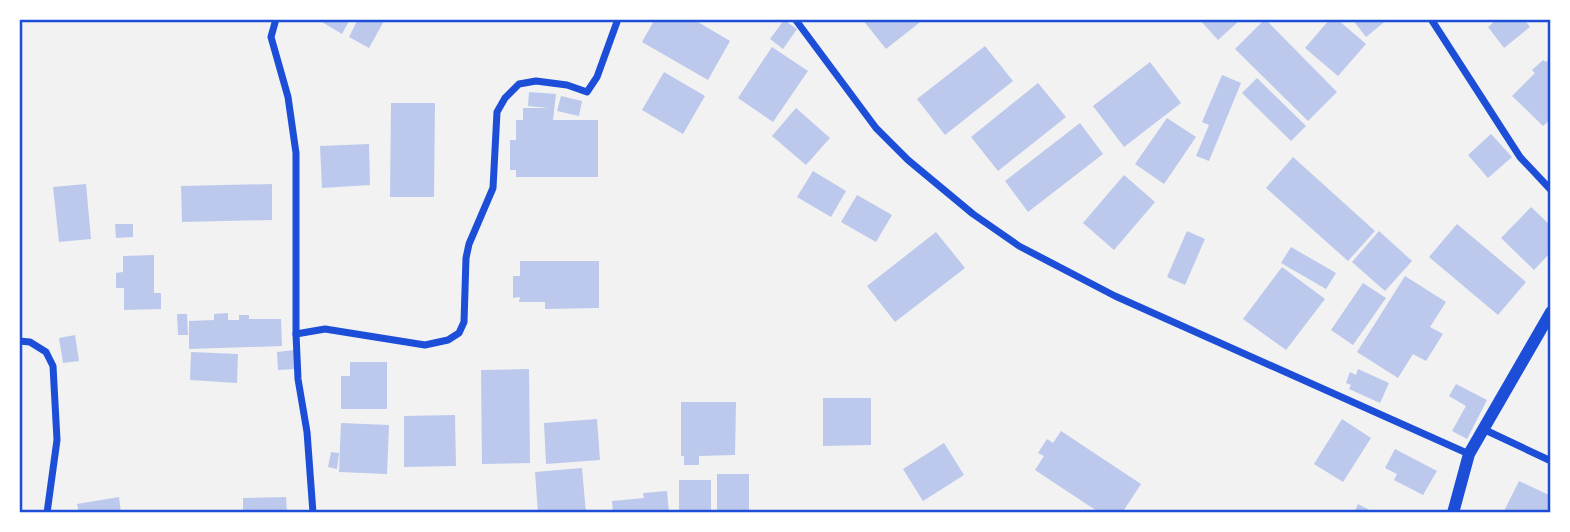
<svg xmlns="http://www.w3.org/2000/svg" width="1570" height="532" font-family="Raleway,sans-serif">
<style>
.building{fill:#bdc9ec}
.lines{fill:none;stroke-linecap:round;stroke-linejoin:round}
.minor{stroke:#1d4ed8;stroke-width:7}
.tertiary{stroke:#1d4ed8;stroke-width:12}
.neatline{fill:none;stroke:#1d4ed8;stroke-width:2.5}
</style>
<rect width="100%" height="100%" fill="#f2f2f2"/>
<g class="building">
<path d="M317,19h33l-8,15z"/>
<path d="M358,19l26,2 -15,27 -20,-11z"/>
<path d="M655,19h38l37,22 -22,39 -66,-38z"/>
<path d="M862,19h62l-38,30z"/>
<path d="M1199,19h42l-23,21z"/>
<path d="M1265,19l72,73 -29,29 -73,-72z"/>
<path d="M1330,19h7l29,25 -28,32 -33,-28z"/>
<path d="M1352,19h36l-22,18z"/>
<path d="M1497,19h27l6,8 -26,21 -16,-21z"/>
<path d="M784,20l13,9 -14,20 -13,-10z"/>
<path d="M985,46l28,35 -68,54 -28,-36z"/>
<path d="M772,47l36,24 -35,51 -35,-24z"/>
<path d="M1551,57v62l-8,7 -31,-30 23,-23 -3,-3 11,-10 3,2z"/>
<path d="M1150,62l31,41 -57,44 -31,-41z"/>
<path d="M664,72l41,24 -22,38 -41,-24z"/>
<path d="M1222,75l19,8 -32,78 -13,-5 13,-31 -7,-3z"/>
<path d="M1257,78l49,48 -15,15 -49,-48z"/>
<path d="M1038,83l28,34 -68,54 -27,-34z"/>
<path d="M529,92l27,2 -3,26h45v57h-82v-7h-6v-30h6v-20h7v-12h25l-20,-2z"/>
<path d="M561,96l21,5 -3,15 -22,-5z"/>
<path d="M391,103h44l-1,94h-44z"/>
<path d="M796,108l34,30 -24,27 -34,-29z"/>
<path d="M1167,118l29,19 -32,47 -29,-20z"/>
<path d="M1080,123l23,31 -75,58 -23,-31z"/>
<path d="M1491,134l21,23 -24,21 -20,-23z"/>
<path d="M369,144l1,41 -48,3 -2,-42z"/>
<path d="M1293,157l82,74 -27,30 -82,-73z"/>
<path d="M813,171l33,20 -15,26 -34,-20z"/>
<path d="M1124,175l31,27 -41,48 -31,-27z"/>
<path d="M86,184l5,55 -32,3 -6,-55z"/>
<path d="M272,184v36l-90,2 -1,-36z"/>
<path d="M857,195l35,20 -16,27 -35,-20z"/>
<path d="M1531,207l20,19v26l-17,18 -33,-32z"/>
<path d="M115,224h18v13l-17,1z"/>
<path d="M1457,224l69,58 -28,33 -69,-58z"/>
<path d="M1187,231l18,8 -20,46 -18,-8z"/>
<path d="M1379,231l33,30 -27,30 -33,-29z"/>
<path d="M936,232l29,36 -70,54 -28,-36z"/>
<path d="M1291,247l45,26 -10,16 -45,-26z"/>
<path d="M154,255v38h7v16l-37,1v-22h-8v-15l7,-1v-16z"/>
<path d="M520,261h79v47l-54,1v-7h-26l1,-5 -7,1v-22h7z"/>
<path d="M1282,267l43,32 -39,51 -43,-31z"/>
<path d="M1405,276l41,26 -16,25 13,7 -17,27 -13,-7 -15,24 -41,-26z"/>
<path d="M1363,283l23,15 -33,47 -22,-15z"/>
<path d="M228,313v7h11v-5h10v4h32l1,27 -93,3v-28l25,-1v-6z"/>
<path d="M177,314h10l1,21h-10z"/>
<path d="M75,335l4,26 -16,2 -4,-25z"/>
<path d="M294,350l1,19 -17,1 -1,-18z"/>
<path d="M191,352l47,2 -1,29 -47,-3z"/>
<path d="M350,362h37v47h-46v-33h9z"/>
<path d="M529,369l1,94 -48,1 -1,-94z"/>
<path d="M1358,369l31,14 -9,20 -31,-14 2,-4 -5,-2 4,-11 6,3z"/>
<path d="M1456,384l31,16 -20,39 -15,-8 14,-25 -17,-10z"/>
<path d="M823,398h48v47l-48,1z"/>
<path d="M681,402h55l-1,53 -36,1v9h-15v-9h-3z"/>
<path d="M455,415l1,51 -52,1v-51z"/>
<path d="M597,419l3,41 -54,4 -2,-41z"/>
<path d="M1342,419l29,19 -28,44 -29,-18z"/>
<path d="M341,423l48,2 -2,49 -48,-2z"/>
<path d="M1061,431l80,53 -19,29h-22l-65,-43 9,-14 -6,-3 9,-14 6,4z"/>
<path d="M944,443l20,32 -41,26 -20,-32z"/>
<path d="M1395,449l42,22 -14,24 -29,-15 3,-6 -12,-6z"/>
<path d="M331,452l8,1 -2,16 -9,-2z"/>
<path d="M582,468l4,45h-48l-3,-41z"/>
<rect x="717" y="474" width="32" height="39"/>
<rect x="679" y="480" width="32" height="33"/>
<path d="M1519,481l32,15v17h-48z"/>
<path d="M667,491l2,22h-56l-1,-12 32,-3 -1,-5z"/>
<path d="M119,497l2,16h-42l-2,-9z"/>
<path d="M286,497l1,16h-44v-15z"/>
<path d="M1358,504l17,9h-21z"/>
</g>
<g class="lines">
<g class="minor">
<path d="M276,19l-5,18 17,60 8,56v181"/>
<path d="M795,19l81,109 32,32 65,54 46,32 96,50 354,158"/>
<path d="M1431,19l89,138 31,33"/>
<path d="M19,341l11,1 16,10 7,14 4,74 -10,73"/>
<path d="M1483,429l68,32"/>
<path d="M313,513l-6,-81 -9,-53 -2,-45 29,-5 100,16 23,-5 11,-7 5,-11 2,-64 3,-14 24,-56 4,-76 8,-14 14,-14 17,-3 31,4 20,7 10,-15 21,-58"/>
</g>
<path class="tertiary" d="M1453,513l16,-59 82,-142"/>
</g>
<rect width="1570" height="532" fill="none" stroke="#ffffff" stroke-width="42"/>
<rect x="21" y="21" width="1528" height="490" class="neatline"/>
</svg>
